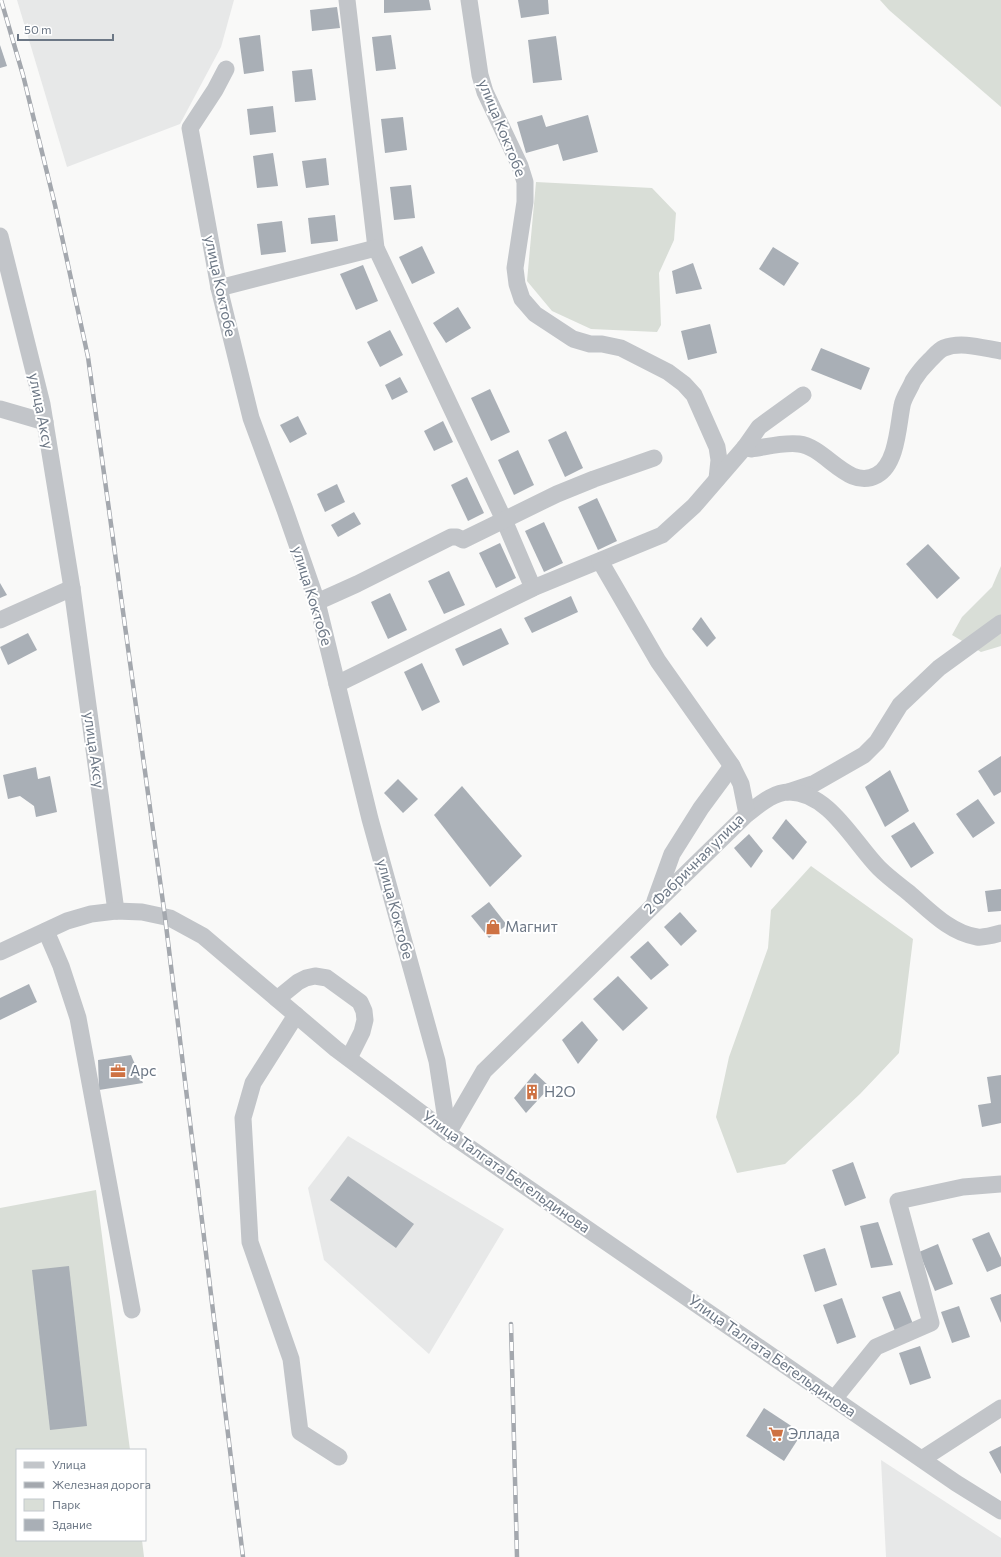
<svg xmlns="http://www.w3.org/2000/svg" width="1001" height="1557" font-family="Commissioner,sans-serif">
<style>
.built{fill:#e7e8e8}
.green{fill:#d9ded7}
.building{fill:#a9afb6}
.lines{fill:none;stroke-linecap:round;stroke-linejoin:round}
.minor{stroke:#c2c5c9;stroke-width:17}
.rail-casing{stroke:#a4a8ae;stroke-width:4.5}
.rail{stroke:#fff;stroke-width:3;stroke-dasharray:9;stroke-linecap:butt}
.labels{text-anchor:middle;stroke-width:4;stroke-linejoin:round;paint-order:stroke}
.street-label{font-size:15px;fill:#6c7785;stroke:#fff}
.poi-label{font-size:15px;fill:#6c7785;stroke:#fff;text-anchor:start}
</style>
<rect width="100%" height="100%" fill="#f9f9f8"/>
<g class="built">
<path d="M17,0h217l-13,47 -41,77 -113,43z"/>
<path d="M348,1136l156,93 -75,125 -105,-94 -16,-72z"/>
<path d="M881,1460l120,78v19h-115z"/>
</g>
<g class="green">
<path d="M880,0h121v107l-112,-97z"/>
<path d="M536,182l116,6 24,25 -2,27 -15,33 2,52 -4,7 -66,-3 -39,-18 -25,-30z"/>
<path d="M1001,566v80l-20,6 -29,-17 10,-18 30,-30z"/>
<path d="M811,866l102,73 -14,114 -39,41 -75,70 -48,9 -21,-56 13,-60 39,-109 3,-38z"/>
<path d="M96,1190l34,260h-113v90h125l2,17h-144v-349z"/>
</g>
<g class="building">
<path d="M384,0h45l2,10 -47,3z"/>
<path d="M518,0h30l1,14 -28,4z"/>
<path d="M337,7l3,21 -28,3 -2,-21z"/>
<path d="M260,35l4,36 -20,3 -5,-36z"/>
<path d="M391,35l5,34 -20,2 -4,-34z"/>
<path d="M556,36l6,44 -29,3 -5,-43z"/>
<path d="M0,45l7,21 -7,2z"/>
<path d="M312,69l4,31 -21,2 -3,-31z"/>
<path d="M273,106l3,26 -26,3 -3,-26z"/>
<path d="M542,115l4,12 42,-12 10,37 -35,9 -5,-17 -32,9 -9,-31z"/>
<path d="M403,117l4,33 -22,3 -4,-34z"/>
<path d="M273,153l5,33 -21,2 -4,-32z"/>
<path d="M326,158l3,27 -23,3 -4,-27z"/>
<path d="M411,185l4,33 -21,2 -4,-33z"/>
<path d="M335,215l3,26 -27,3 -3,-26z"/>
<path d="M282,221l4,31 -25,3 -4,-31z"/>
<path d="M422,246l13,27 -23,11 -13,-27z"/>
<path d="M773,247l26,16 -15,23 -25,-17z"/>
<path d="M693,263l9,26 -26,5 -4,-23z"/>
<path d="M363,265l15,36 -22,9 -16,-36z"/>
<path d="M458,307l13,21 -25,15 -13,-20z"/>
<path d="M710,324l7,29 -29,7 -7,-29z"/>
<path d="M390,330l13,25 -23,12 -13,-25z"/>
<path d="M821,348l49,20 -9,22 -50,-20z"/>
<path d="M400,377l8,15 -16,8 -7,-15z"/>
<path d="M490,389l20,43 -19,9 -20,-43z"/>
<path d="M298,416l9,18 -17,9 -10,-18z"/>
<path d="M443,421l10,21 -19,9 -10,-20z"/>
<path d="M566,431l17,37 -18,9 -17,-37z"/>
<path d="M518,450l16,35 -20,10 -16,-35z"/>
<path d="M467,477l17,36 -16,8 -17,-36z"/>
<path d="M337,484l8,18 -20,10 -8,-18z"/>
<path d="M597,498l20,43 -19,9 -20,-43z"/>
<path d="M354,512l7,12 -23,13 -7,-12z"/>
<path d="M544,522l19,41 -19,9 -19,-41z"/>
<path d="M500,543l16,35 -20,10 -17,-35z"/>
<path d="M928,544l32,34 -23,21 -31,-35z"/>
<path d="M449,571l16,34 -21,9 -16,-33z"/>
<path d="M0,583l7,12 -7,3z"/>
<path d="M390,593l17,37 -19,9 -17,-37z"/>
<path d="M571,596l7,16 -46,21 -8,-15z"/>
<path d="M701,617l15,21 -9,9 -15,-18z"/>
<path d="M501,628l8,16 -46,22 -8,-17z"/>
<path d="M28,633l9,17 -29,15 -8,-18z"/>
<path d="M422,663l18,39 -18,9 -18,-39z"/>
<path d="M1001,756v36l-7,4 -16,-25z"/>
<path d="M36,767l2,12 12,-3 7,36 -21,5 -2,-11 -14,-10 -12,3 -5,-24z"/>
<path d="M890,770l19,41 -24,16 -20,-40z"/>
<path d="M398,779l20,20 -15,14 -19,-20z"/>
<path d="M462,786l60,70 -32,31 -56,-72z"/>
<path d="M978,799l17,24 -22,15 -17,-24z"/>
<path d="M786,819l21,23 -14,18 -21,-22z"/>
<path d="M914,822l20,31 -23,15 -20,-32z"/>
<path d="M749,834l14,17 -12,17 -17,-20z"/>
<path d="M1001,889v22l-13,1 -3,-21z"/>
<path d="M489,902l18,23 -18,13 -18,-22z"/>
<path d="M680,912l17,19 -16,15 -17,-19z"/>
<path d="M648,941l21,24 -18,15 -21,-23z"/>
<path d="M618,976l30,32 -25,23 -30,-32z"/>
<path d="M29,984l8,18 -37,18v-22z"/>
<path d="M582,1021l16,19 -20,24 -16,-24z"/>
<path d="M131,1055l12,28 -44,7 -1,-30z"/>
<path d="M535,1073l15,14 -24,26 -12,-15z"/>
<path d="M1001,1075v48l-19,4 -4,-22 13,-2 -4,-26z"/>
<path d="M853,1162l13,36 -21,8 -13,-36z"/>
<path d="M348,1176l66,48 -18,24 -66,-48z"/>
<path d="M878,1222l15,43 -22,3 -11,-42z"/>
<path d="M989,1232l12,26v8l-14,6 -15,-33z"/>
<path d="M938,1244l15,40 -18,7 -16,-39z"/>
<path d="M825,1248l12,37 -22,7 -12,-37z"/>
<path d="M69,1266l18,160 -37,4 -18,-160z"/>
<path d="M900,1291l13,33 -18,7 -13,-34z"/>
<path d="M1001,1294v29l-11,-25z"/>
<path d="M842,1298l14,39 -19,7 -14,-39z"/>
<path d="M959,1306l11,31 -18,6 -11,-31z"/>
<path d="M920,1346l11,32 -21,7 -11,-32z"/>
<path d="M764,1408l38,25 -18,28 -38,-25z"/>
<path d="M1001,1446v28l-12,-22z"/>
</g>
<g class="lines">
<g class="minor">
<path d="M347,0l29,248 128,272 29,68"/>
<path d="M469,0l11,75 5,17 35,74 5,16v20l-10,66 2,16 5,15 13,15 38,25 17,5h12l19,4 47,24 16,12 10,11 23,52 2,13 -2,19"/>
<path d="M226,69l-11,21 -25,38 29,160 32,130 34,92 32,92 53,217 67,242 11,72"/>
<path d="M0,236l42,168 30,184 44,323"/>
<path d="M219,288l157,-40"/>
<path d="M0,409l45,13"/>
<path d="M745,447l6,2c15,-2 33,-7 48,-5 27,3 49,47 78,31 20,-11 21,-49 25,-69 1,-8 8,-17 11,-25 5,-8 10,-14 17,-21 4,-4 9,-10 14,-12 17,-7 39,0 57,3"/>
<path d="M317,602l40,-18 94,-47h6l6,3 94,-46 37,-15 60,-21"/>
<path d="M0,620l72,-32"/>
<path d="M337,684l196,-96 129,-53 32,-29 51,-59 14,-20 44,-32"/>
<path d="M788,792l27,-9 49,-28 13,-13 23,-37 39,-37 62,-45"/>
<path d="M747,814c12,-9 26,-22 42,-22 40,0 65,51 90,76 9,9 20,17 30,25 20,17 41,40 68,44 7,1 17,-2 24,-4"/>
<path d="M655,901l17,-47 29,-46 31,-42"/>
<path d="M46,931l15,35 17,52 54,292"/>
<path d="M0,952l67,-31 24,-7 25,-3 26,1 28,6 33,18 133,113 112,84 508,350 45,28"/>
<path d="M277,999l21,-17 8,-4 9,-2 12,2 33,24 4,9 1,9 -3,12 -13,26"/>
<path d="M296,1015l-43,68 -10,35 7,124 41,117 9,73 39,25"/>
<path d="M448,1133l36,-62 263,-257 -6,-30 -9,-18 -74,-105 -58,-100"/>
<path d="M834,1399l42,-52 55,-24 -33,-122 65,-14 38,-3"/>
<path d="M922,1459l79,-51"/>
</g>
<g class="rail-casing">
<g id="rail">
<path d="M1,0l22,75 32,130 33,152 77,560 78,640"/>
<path d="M511,1324l6,233"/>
</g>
</g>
<use href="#rail" class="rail"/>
</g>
<defs>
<g id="shop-bare" transform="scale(1.2)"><path d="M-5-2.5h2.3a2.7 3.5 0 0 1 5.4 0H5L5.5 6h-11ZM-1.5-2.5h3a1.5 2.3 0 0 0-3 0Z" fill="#ce7243" stroke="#fff" stroke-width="2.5" paint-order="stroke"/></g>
<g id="office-bare" transform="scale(1.2)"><path d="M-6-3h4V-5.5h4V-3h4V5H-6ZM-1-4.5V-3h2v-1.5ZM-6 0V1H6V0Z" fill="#ce7243" stroke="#fff" stroke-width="2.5" paint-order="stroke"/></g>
<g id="building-bare" transform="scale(1.2)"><path d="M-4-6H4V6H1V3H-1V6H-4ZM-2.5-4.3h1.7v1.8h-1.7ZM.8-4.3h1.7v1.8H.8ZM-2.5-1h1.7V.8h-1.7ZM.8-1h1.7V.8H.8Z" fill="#ce7243" stroke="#fff" stroke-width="2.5" paint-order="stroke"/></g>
<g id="supermarket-bare" transform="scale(1.2)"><path d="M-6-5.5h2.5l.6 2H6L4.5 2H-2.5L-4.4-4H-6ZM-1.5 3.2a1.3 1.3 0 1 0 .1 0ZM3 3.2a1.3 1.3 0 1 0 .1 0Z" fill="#ce7243" stroke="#fff" stroke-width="2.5" paint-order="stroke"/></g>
</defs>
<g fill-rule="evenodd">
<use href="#shop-bare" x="493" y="927"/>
<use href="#office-bare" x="118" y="1071"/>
<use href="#building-bare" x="532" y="1092"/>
<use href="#supermarket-bare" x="776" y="1434"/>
</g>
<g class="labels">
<g class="street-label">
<text transform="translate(502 128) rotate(68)" y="5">улица Коктобе</text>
<text transform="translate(220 286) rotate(78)" y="5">улица Коктобе</text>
<text transform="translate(41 411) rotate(79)" y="5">улица Аксу</text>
<text transform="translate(312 596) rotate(73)" y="5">улица Коктобе</text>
<text transform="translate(94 750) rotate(82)" y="5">улица Аксу</text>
<text transform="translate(694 864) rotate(-45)" y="5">2 Фабричная улица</text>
<text transform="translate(395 909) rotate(75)" y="5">улица Коктобе</text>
<text transform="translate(506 1172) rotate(35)" y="5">Улица Талгата Бегельдинова</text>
<text transform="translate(772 1356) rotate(35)" y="5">Улица Талгата Бегельдинова</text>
</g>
<g class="poi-label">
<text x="505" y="932">Магнит</text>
<text x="130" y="1076">Арс</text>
<text x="544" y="1097">H2O</text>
<text x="788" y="1439">Эллада</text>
</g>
</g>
<rect x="16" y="1449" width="130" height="92" fill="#ffffff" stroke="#c4c9ce"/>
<rect x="24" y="1462" width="20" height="6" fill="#c2c5c9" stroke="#c4c9ce"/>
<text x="52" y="1469" font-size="12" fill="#6c7785">Улица</text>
<rect x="24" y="1482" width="20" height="6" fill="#a4a8ae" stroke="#c4c9ce"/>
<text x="52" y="1489" font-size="12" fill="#6c7785">Железная дорога</text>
<rect x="24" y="1499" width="20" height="12" fill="#d9ded7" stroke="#c4c9ce"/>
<text x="52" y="1509" font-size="12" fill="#6c7785">Парк</text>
<rect x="24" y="1519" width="20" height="12" fill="#a9afb6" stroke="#c4c9ce"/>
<text x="52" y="1529" font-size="12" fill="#6c7785">Здание</text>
<path d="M18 34v6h95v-6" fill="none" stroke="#6c7785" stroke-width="2"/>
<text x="24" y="34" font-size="12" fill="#6c7785" stroke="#ffffff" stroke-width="3" paint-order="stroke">50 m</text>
</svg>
